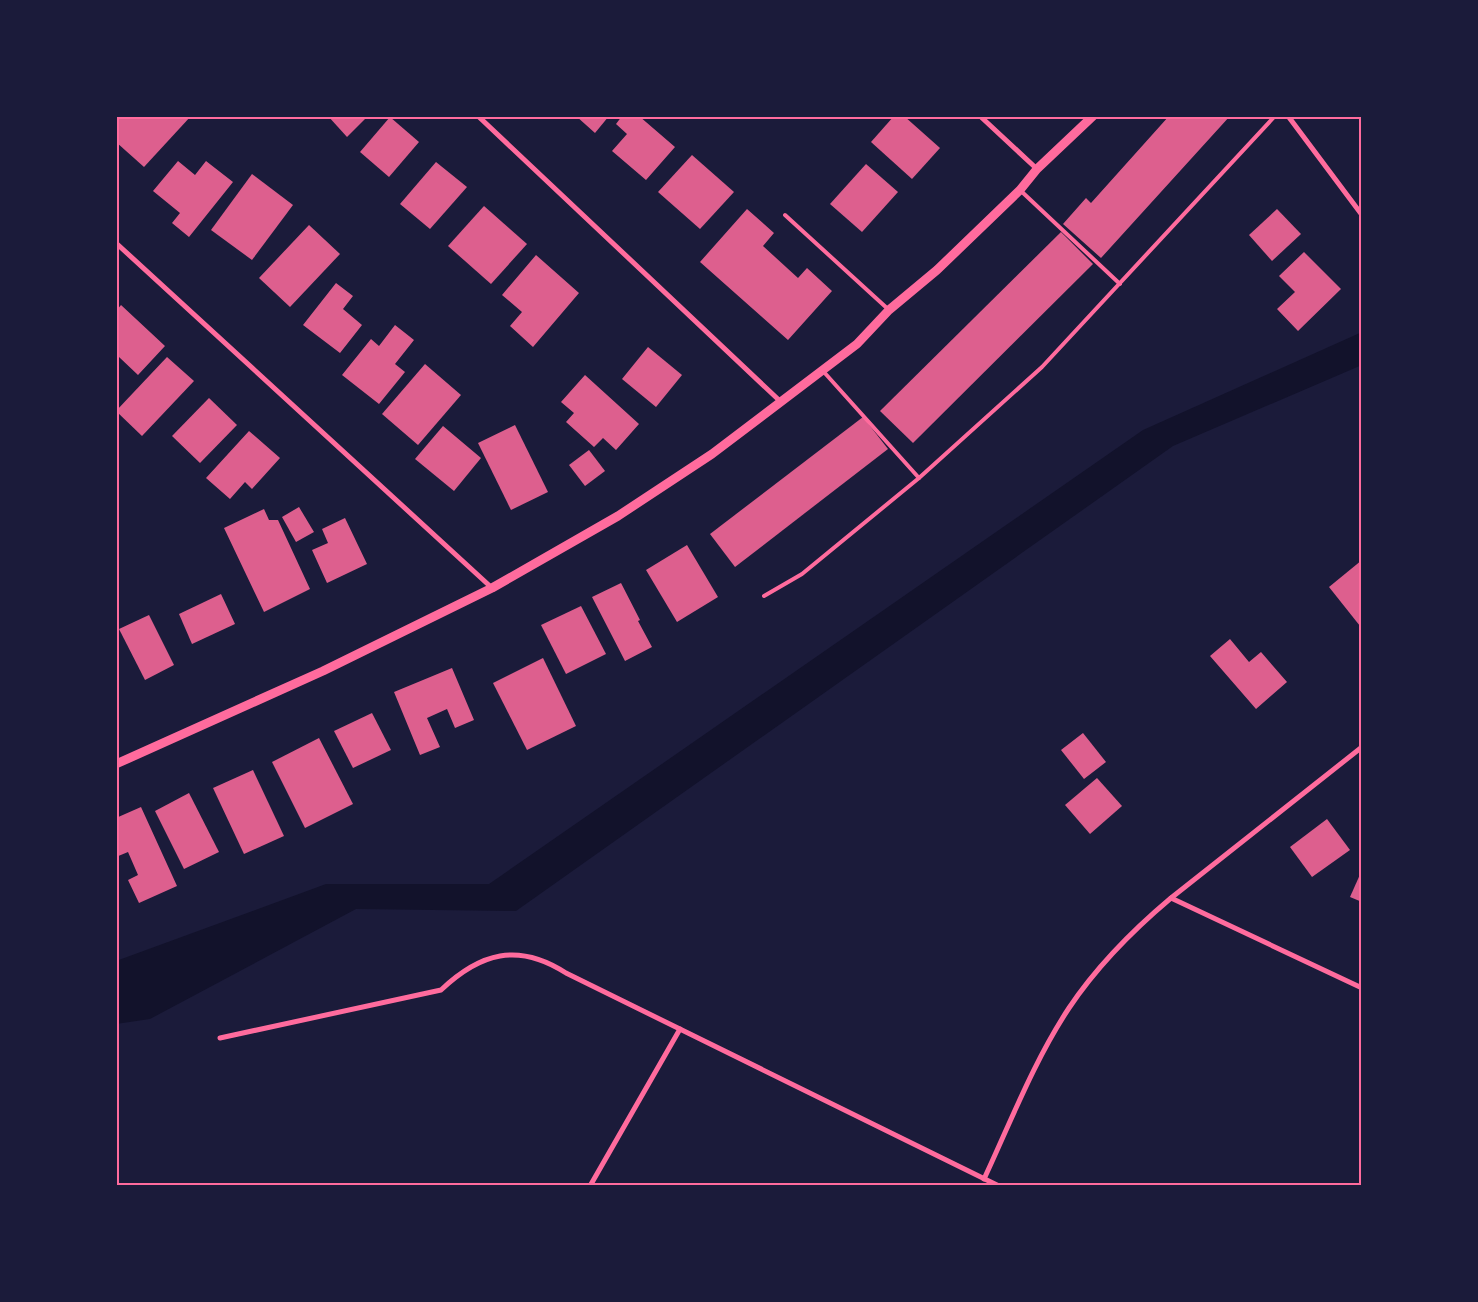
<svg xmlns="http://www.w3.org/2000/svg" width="1478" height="1302" font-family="'Fira Sans',sans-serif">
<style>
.water{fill:#12122b}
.building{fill:#dd5f8e}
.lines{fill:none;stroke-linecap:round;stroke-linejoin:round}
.service{stroke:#ff6b9d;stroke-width:4}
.minor{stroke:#ff6b9d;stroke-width:5}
.tertiary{stroke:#ff6b9d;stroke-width:9}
.neatline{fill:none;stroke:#ff6b9d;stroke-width:2}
</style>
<rect width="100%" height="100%" fill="#1b1b3a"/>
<path class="water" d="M1362,332v33l-189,81 -657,465 -160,-2 -206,110 -34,5v-63l210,-77h163l654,-454z"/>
<g class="building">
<path d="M116,116h75l-47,51 -28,-25z"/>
<path d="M328,116h40l-21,21z"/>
<path d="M576,116h33l-14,17z"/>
<path d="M622,116h17l36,31 -29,33 -34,-29 15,-17 -11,-10z"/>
<path d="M894,116h10l36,32 -28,31 -41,-37z"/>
<path d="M1169,116h61l-129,142 -38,-34 23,-26 5,5z"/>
<path d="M390,117l29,25 -30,35 -29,-25z"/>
<path d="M692,155l42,37 -34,37 -42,-37z"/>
<path d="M178,161l17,14 11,-14 27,21 -44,55 -17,-14 8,-10 -27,-22z"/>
<path d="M436,162l31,25 -37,42 -30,-25z"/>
<path d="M866,164l32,28 -36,40 -32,-28z"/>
<path d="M252,174l41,31 -41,55 -41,-30z"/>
<path d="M484,206l43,38 -36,40 -43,-38z"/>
<path d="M747,209l27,24 -11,13 35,32 9,-10 25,23 -44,49 -88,-78z"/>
<path d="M1277,209l24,25 -29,27 -23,-26z"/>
<path d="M309,225l31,29 -50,53 -31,-29z"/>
<path d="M1061,232l32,32 -180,179 -33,-32z"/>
<path d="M1304,252l37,37 -43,42 -21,-22 18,-17 -16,-16z"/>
<path d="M536,255l43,38 -46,54 -23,-21 12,-14 -20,-17z"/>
<path d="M336,283l17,13 -10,13 19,16 -22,28 -37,-28z"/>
<path d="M121,305l44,41 -27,29 -19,-18 -3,3v-49z"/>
<path d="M395,325l19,15 -19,24 10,8 -26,32 -37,-29 29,-36 8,7z"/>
<path d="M648,347l34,28 -26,32 -34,-28z"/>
<path d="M167,357l27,24 -52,55 -26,-25z"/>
<path d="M425,364l36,31 -43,50 -36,-31z"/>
<path d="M585,375l54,49 -23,26 -13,-12 -9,9 -28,-25 8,-9 -13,-11z"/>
<path d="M209,398l28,27 -37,38 -28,-27z"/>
<path d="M863,417l25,32 -153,118 -25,-33z"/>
<path d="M515,425l33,67 -37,18 -33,-67z"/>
<path d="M443,426l38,32 -27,33 -39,-32z"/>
<path d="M249,431l31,27 -28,31 -7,-7 -15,17 -24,-21z"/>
<path d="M589,450l16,21 -20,15 -16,-21z"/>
<path d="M299,507l15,25 -18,10 -14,-25z"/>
<path d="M264,509l5,11h9l32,69 -46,23 -40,-84z"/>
<path d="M345,518l22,46 -40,19 -15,-33 16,-7 -6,-14z"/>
<path d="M687,545l31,52 -41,25 -31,-52z"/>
<path d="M1362,560v64l-2,2 -31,-39z"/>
<path d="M621,583l19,37 -2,1 14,26 -27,14 -33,-64z"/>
<path d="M221,594l14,30 -43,20 -13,-30z"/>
<path d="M581,606l25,48 -40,20 -25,-49z"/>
<path d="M149,615l25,50 -29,15 -26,-51z"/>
<path d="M1230,639l19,23 12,-10 26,30 -31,27 -46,-53z"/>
<path d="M543,658l33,68 -49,24 -34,-67z"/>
<path d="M452,668l22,52 -19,8 -8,-19 -20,9 13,29 -20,8 -26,-63z"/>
<path d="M372,713l19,37 -38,18 -19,-37z"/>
<path d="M1083,733l23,29 -22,17 -23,-29z"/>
<path d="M319,738l34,66 -48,24 -33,-66z"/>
<path d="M253,770l31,66 -40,18 -31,-66z"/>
<path d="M1097,778l25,28 -32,28 -25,-29z"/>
<path d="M189,793l30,59 -35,17 -29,-58z"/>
<path d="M141,807l36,79 -38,17 -11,-23 10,-5 -10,-23 -12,5v-39z"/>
<path d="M1327,819l23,31 -38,27 -22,-30z"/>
<path d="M1362,870v32l-12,-5z"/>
</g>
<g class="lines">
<g class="service">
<path d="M1021,191l99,93"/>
<path d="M785,215l104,95"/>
<path d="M823,371l96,107"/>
<path d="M764,596l38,-22 117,-96 123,-111 233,-251"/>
</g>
<g class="minor">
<path d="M478,116l303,286"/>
<path d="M980,116l57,53"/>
<path d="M1288,116l74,99"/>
<path d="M116,243l376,345"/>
<path d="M1171,898l191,90"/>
<path d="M220,1038l221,-48c39,-37 77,-48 125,-17l433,213"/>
<path d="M984,1179c27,-58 50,-118 85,-171 28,-42 64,-78 102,-110l191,-151"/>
<path d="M590,1186l90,-157"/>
</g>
<path class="tertiary" d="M116,764l207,-93 169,-83 126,-72 94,-62 145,-110 32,-34 48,-40 83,-80 17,-21 56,-53"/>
</g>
<rect width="1478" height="1302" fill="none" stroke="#1b1b3a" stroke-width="235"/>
<rect x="118" y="118" width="1242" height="1066" class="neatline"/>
</svg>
